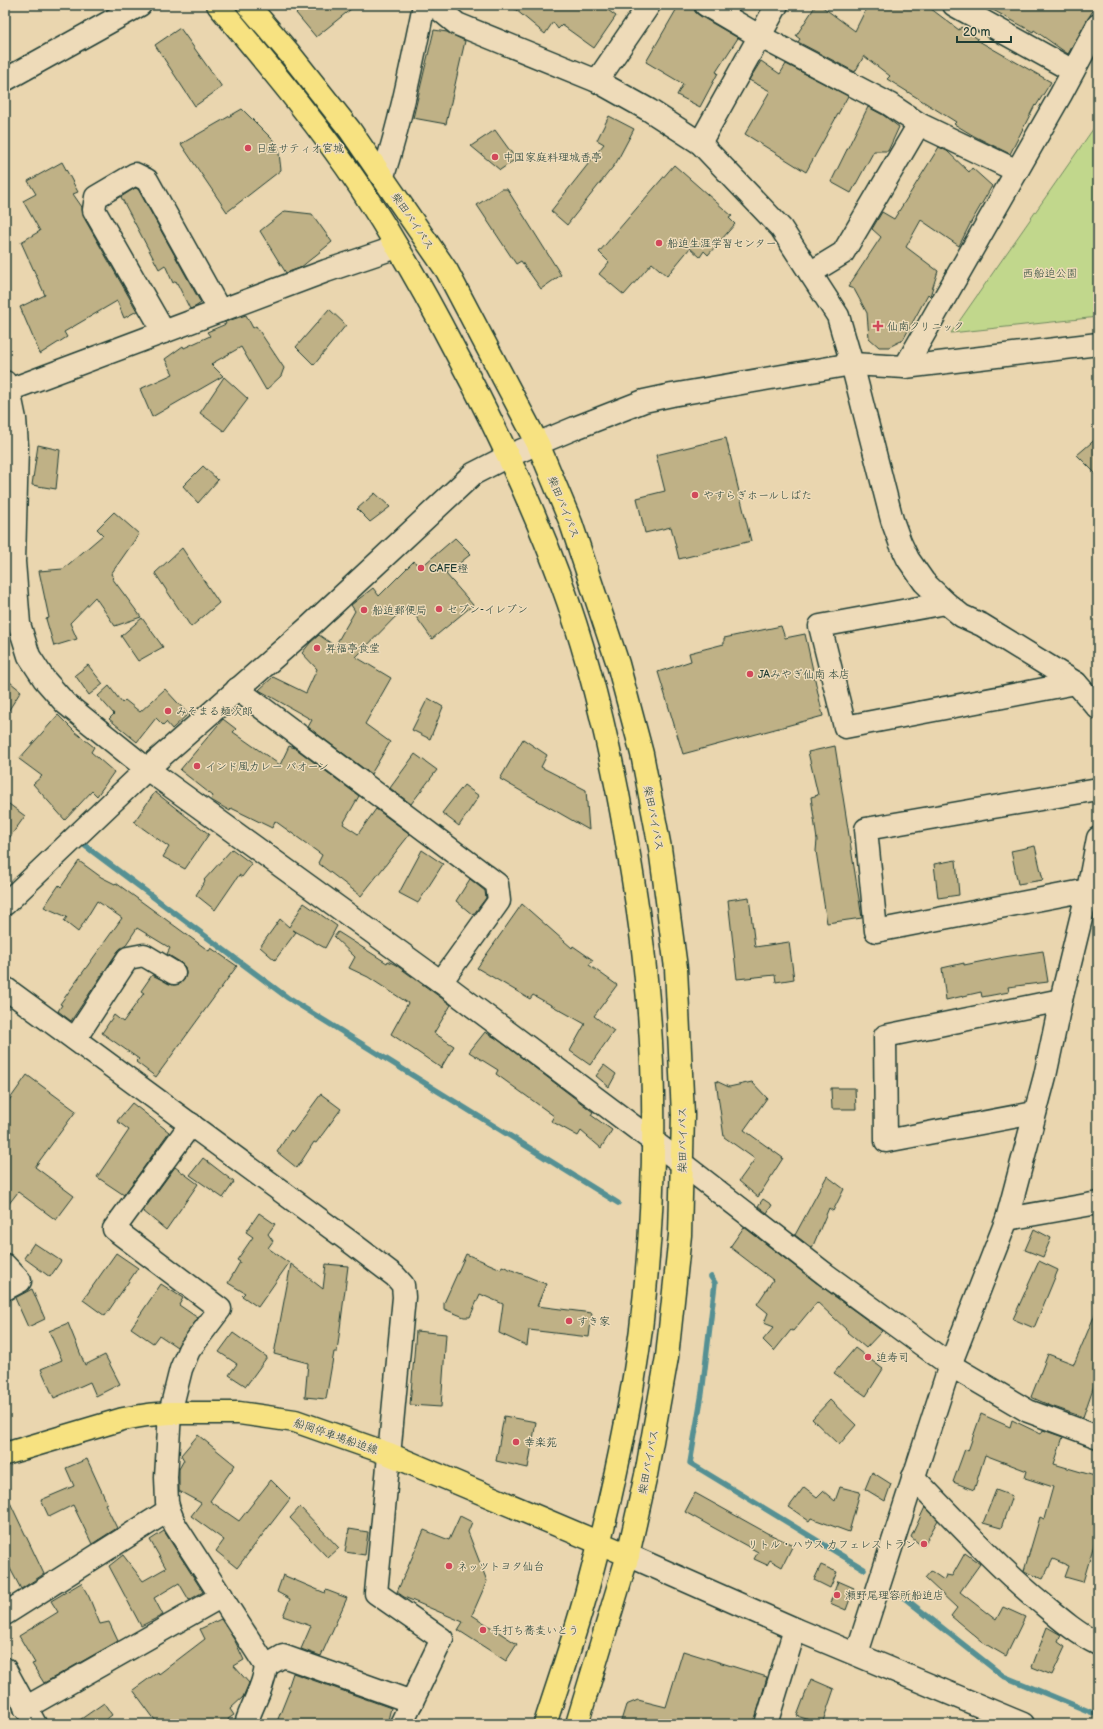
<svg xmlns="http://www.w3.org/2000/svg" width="1103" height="1729" font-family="'Balsamiq Sans','Klee One',sans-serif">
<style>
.green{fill:#c1d78c;stroke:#708a60}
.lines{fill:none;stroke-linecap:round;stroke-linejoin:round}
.stream{stroke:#549093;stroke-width:5.5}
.building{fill:#bfb186;stroke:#1f3d34}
.minor-casing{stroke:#1f3d34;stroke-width:25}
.major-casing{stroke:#1f3d34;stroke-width:25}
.highway-casing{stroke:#1f3d34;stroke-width:25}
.minor{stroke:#eedbb9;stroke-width:22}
.major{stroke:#f7e281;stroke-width:22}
.highway{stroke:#f7e281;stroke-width:22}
.poi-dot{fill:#d1495b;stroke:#eedbb9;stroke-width:1.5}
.labels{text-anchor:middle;stroke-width:3;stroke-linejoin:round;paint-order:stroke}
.poi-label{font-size:11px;fill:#1f3d34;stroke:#eedbb9;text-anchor:start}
.street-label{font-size:11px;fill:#1f3d34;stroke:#eedbb9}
.park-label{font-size:11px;fill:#2f4c3d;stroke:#eedbb9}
</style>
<rect width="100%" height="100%" fill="#ead6af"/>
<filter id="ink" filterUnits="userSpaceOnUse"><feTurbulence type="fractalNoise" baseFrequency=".025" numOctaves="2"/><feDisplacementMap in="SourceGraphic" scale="8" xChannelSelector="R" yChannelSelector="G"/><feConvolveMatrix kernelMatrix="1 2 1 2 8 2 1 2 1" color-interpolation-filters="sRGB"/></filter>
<g filter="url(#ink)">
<path class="green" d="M1098,122v195l-147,16z"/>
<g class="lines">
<g class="stream">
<path d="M84,845l204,153 330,205"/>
<path d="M711,1277l4,6 -13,110 -12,70 174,106"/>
<path d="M902,1596l101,80 95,39"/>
</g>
</g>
<g class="building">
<path d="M306,5h50l-40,32 -20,-24z"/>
<path d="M510,5h91l15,11 -22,32 -32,-23 -4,4 -5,-7 -8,12z"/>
<path d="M679,5h11l4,2 1,5 5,4 38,22 -22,34 2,1 -18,34 -23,-12 6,-11 -37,-22z"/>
<path d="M816,5h4l35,26 13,-26h58l33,25 2,-3 17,12 -1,1 74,42 -15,24 -1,-1 -25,49 -36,-18 -20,-12 2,-2 -69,-43 3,-3 -26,-20 -9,16 -57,-30 2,-3 -4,-3z"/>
<path d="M984,5h112l-28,49 -34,-24 -1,2z"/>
<path d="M180,28l42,59 -27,19 -40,-61z"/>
<path d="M434,30l13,2 18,9 -19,83 -33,-6z"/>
<path d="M761,61l19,13 6,-10 62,32 -42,76 -61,-38 25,-43 -21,-11z"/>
<path d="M868,107l15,8 16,12 -11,24h-14l-23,42 -20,-11z"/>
<path d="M242,109l36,36 3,25 -54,42 -46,-68z"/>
<path d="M609,116l25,13 -18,34 -49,62 -16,-14 53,-67 -7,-4z"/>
<path d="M495,130l21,29 -16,11 -29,-24z"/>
<path d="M939,147l8,4 22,21 3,-4 20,18 -22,38 -11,22 -38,-26 -15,27 32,24 -8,25 -2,-2 -25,46 -14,7h-10l-10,-9 -2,-25 -13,-24 -6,-2 33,-50 -9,-8 10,-17 12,7z"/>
<path d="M62,162l16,30 -5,2 9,13 1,9 54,95 -13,7 -7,-17 -53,31 3,5 -27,17 -20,-47 25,-12 -24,-53 19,-11 -17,-30 13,-7 -8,-13z"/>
<path d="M674,165l58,51 -3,2 6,6 -27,31 -4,-4 -4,6 -10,-9 -23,28 -15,-13 -28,32 -25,-21 10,-12 -10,-10z"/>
<path d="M135,188l3,1 63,114 -6,4 -5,2 -14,-28 -3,2 -8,-18 -6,4 -38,-72z"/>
<path d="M501,189h6l54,86 -20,14 -20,-28 -5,3 -39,-59z"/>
<path d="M285,211l27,3 20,28 -32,26 -14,5 -26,-42z"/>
<path d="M329,309l17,16 -32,40 -18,-18z"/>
<path d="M246,315l7,13 3,-2 28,42 -3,8 -15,14 -25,-43 -30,17 12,12 -71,41 -12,-28 33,-15 -8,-15 18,-13 1,2 26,-12 -3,-4 19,-8 -1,-2z"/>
<path d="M224,377l24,22 -24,32 -24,-18z"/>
<path d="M1098,437v39l-21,-21z"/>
<path d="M726,438l25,103 -72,18 -8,-32 -26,6 -8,-35 28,-7 -9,-36z"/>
<path d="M38,445l22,5 -4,39 -24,-4z"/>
<path d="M203,466l15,14 -20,23 -15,-17z"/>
<path d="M375,493l15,14 -20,15 -13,-13z"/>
<path d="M114,512l25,22 -28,40 2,3 -1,1 29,39 -26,9 -20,-29 -25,26 7,16 -23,7 -8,-27 3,-1 -10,-47 24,-2 40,-34 -6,-6z"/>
<path d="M455,538l16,16 -25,20 27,31 -41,34 -23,-32 -3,3 -2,-2 -48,49 35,21 -26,46 25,18 -19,32 -63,-47 4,-7 -53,-30 14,-13 33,16 11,-24 -15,-16 8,-10 9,-8 16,11 20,-35 -4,-6 22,-17 6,8 35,-35 6,7z"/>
<path d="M182,548l37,55 -28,24 -36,-54z"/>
<path d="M142,618l21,29 -25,14 -17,-25z"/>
<path d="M781,626l4,12 20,-4 18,82 -140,38 -25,-82 33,-11 -2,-8 35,-9v-6z"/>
<path d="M88,665l15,19 -14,11 -14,-20z"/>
<path d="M5,678l16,13 -16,25z"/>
<path d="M109,686l13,17 3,-3 15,12 25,-23 23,25 -16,15 -6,-7 -3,3 -7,-7 -19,24 -28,-23 5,-5 -16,-18z"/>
<path d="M428,698l15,9 -13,32 -18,-9z"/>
<path d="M58,715l17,17 19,15 -3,5 23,20 -17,24 -5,-5 -27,29 -32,-36 9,-8 -23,-17z"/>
<path d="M223,719l13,10 -3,3 47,33 9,-19 6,2 64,48 -16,28 15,10 18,-25 34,25 -49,62 -43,-33 4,-8 -47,-34 -3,7 -41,-20 -1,3 -19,-11 2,-4 -33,-26z"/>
<path d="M523,739l24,16 -6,12 45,23 3,40 -89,-51z"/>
<path d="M835,746l27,172 -35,5 -11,-72 1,-11 -6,-43 7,-2 -10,-43z"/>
<path d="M415,754l22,16 -26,34 -21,-16z"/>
<path d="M464,785l15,11 -20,30 -17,-13z"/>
<path d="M155,792l54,42 -24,35 -22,-12 6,-10 -35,-25z"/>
<path d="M5,801l20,15 -20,28z"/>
<path d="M1035,846l8,34 -25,4 -7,-33z"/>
<path d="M232,849l20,15 -10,13 -3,-2 -24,35 -19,-15 9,-14 -1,-1z"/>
<path d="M422,850l21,14 -25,39 -19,-10z"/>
<path d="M956,860l3,35 -21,3 -4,-34z"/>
<path d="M79,861l22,16 14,7 1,-1 93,68 2,-3 26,18 -81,111 -20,-15 3,-3 -37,-26 12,-18 9,7 21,-29 -3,-2 11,-16 21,10 7,-1 4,-4 2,-6 -1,-7 -5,-5 -13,-8 3,-6 -33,-20 -12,18 -7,5 -47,70 -13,-10 4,-6 -2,-1 62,-86 -25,-17 -19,31 -14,-11 3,-4 -23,-10 15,-22 2,2z"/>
<path d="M470,879l15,12 1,7 -13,17 -17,-14z"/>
<path d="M749,897l6,50 34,-5 5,37 -18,3 -1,-7 -38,4 -9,-79z"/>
<path d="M304,903l33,23 -12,22 -32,-18 3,2 -21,28 -15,-13 20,-28 9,8z"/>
<path d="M522,904l50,44 1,-2 20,14 -4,5 28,20 -23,31 20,15 -24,34 -20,-14 15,-27 -52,-29 -3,4 -53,-31z"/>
<path d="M338,932l49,31 1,-2 8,4 55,40 -17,28 20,13 -13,22 -50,-34 17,-31 -40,-26 -19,-9 6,-11 -21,-20z"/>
<path d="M1043,951l5,31 -40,5 1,5 -27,5 -1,-5 -35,8 -4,-32 22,-5v2l40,-8z"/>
<path d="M485,1032l12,7 96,73 -2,3 21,15 -11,18 -20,-17 -3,5 -27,-15 3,-5 -58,-42 2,-4 -29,-18z"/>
<path d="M604,1065l12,9 -7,13 -13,-11z"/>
<path d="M27,1075l49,36 -41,56 39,29 -18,24 -38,-28 -13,17v-103z"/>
<path d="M716,1081l13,6 23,-5 15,16 -23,32 39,28 -25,39 -19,-16 16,-22 -31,-22z"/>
<path d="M831,1088h24l1,21h-24z"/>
<path d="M321,1094l20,15 -25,34 -2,-1 -17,26 -20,-16 14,-22 2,2z"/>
<path d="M132,1103l37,29 -45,63 -27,-18 32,-47 -12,-9z"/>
<path d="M203,1158l31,24 -11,16 -33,-23z"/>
<path d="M175,1167l23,17 -32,46 -23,-19z"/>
<path d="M827,1176l17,13 -11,22 -4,-3 -17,40 -17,-13z"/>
<path d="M763,1199l9,6 -5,8 -9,-7z"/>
<path d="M259,1213l16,11 -7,10 5,7 -5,7 21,15 -31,44 -16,-11 3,-3 -17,-10 12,-21 -3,-2 16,-23 -7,-5z"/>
<path d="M744,1227l74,57 64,47 -16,17 -19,-16 1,-1 -31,-29 -24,29 -2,-1 -17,21 -11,-11 11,-13 -10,-4 4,-10 -11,-9 16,-24 -43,-33z"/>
<path d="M1034,1229l17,9 -8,19 -18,-7z"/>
<path d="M34,1243l27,18 -11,16 -26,-19z"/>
<path d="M116,1253l22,15 -33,48 -22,-16z"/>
<path d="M466,1254l35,15 1,-3 44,18 -9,22 55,7 -3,24 -60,-7 -2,16 -28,-13 4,-29 -23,-10 -10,23h-6l-20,-8v-6z"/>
<path d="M1039,1261l19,9 -24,58 -21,-9z"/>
<path d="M291,1264l32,25 3,-25 22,2 -11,86h-3l-8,47 -21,-2 3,-34 -34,-9z"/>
<path d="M161,1284l22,14 -4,7 19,13 -21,29 -18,-12 -6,8 -22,-15z"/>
<path d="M32,1289l13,30 -17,8 -13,-29z"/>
<path d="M1098,1307v67l-15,43 -32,-11 -20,-9 17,-43 26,10z"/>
<path d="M68,1323l17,42 20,-10 15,29 -24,12 -6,-14 -36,16 -13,-29 21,-9 -13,-29z"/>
<path d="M416,1331l30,3 -5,73 -31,-2z"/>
<path d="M233,1333l34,24 -21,29 -17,-11 8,-11 -18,-12z"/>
<path d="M855,1348l28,21 -17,27 -32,-23z"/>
<path d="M830,1400l26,25 -17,20 -27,-26z"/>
<path d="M981,1414l29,13 2,-7 29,14 2,-4 20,7 -9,27 44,13v54l-15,51 -18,-5 4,-11 -16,-7 -10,20 -19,-8 16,-54 4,2 9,-32 -28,-9 2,-7 -42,-16 -11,35 -21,-8 12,-33 3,2z"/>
<path d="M504,1416l32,6 -8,46 -32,-7z"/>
<path d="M198,1435l37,30 -25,36 29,20 32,-41 19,19 -53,69 -21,-17 8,-11 -33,-24 10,-13 -22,-12v-22l5,-9 -3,-5z"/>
<path d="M87,1459l20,44 -2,1 12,24 -25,16 -19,-39 -24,12 -8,-17 33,-14 -8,-18z"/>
<path d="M872,1472l19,12 -6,17 -20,-12z"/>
<path d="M804,1487l13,10 6,-6 12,10 5,-14 20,5 -11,40 -38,-14 -2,3 -20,-14z"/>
<path d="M996,1490l16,6 -11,32 -18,-5z"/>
<path d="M5,1492l39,82 -23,15 -16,-30z"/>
<path d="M695,1493l72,40 26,12 -11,22 -12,-7 -3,5 -13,-6 4,-7 -73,-40z"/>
<path d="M300,1507l39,41 -11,10 -38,-40z"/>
<path d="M925,1507l13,13 -15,27 -12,-10z"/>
<path d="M460,1516l12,6 -4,10 19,49 -15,34 45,29 -11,17 -48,-31 5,-8 -59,-25 -7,-5 27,-62 25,10z"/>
<path d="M349,1529l19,3 -3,23 -20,-3z"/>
<path d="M164,1531l39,61 -14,8 -10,-17 -25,15 9,17 -22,11 -32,-60 14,-11 20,26 23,-13 -16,-28z"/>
<path d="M965,1553l15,11 -20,28 36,28 7,-13 22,10 -19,39 -24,-14 -31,-26 6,-8 -32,-30 6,-7 13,9 2,-5 6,1z"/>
<path d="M821,1565l16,7 -7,16 -16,-8z"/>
<path d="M283,1575l42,18 1,-3 21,8 -26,58 -20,-7 10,-23 -28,-10 7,-17 -13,-7z"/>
<path d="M838,1581l16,7 -8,22 -16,-7z"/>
<path d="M81,1583l8,14 11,27 9,-2 9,19 -74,42 -12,-19 3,-1 -16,-27 39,-24 -7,-11z"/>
<path d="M221,1619l14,22 9,19 -10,6 15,17 -6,14 -13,12 4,6 -6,4 3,5h-73l-25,-34 25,-18 1,2 46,-35 -5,-10z"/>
<path d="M1047,1627l14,8 -3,7 7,5 -13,28 -20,-8z"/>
<path d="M683,1651l84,26 -13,47h-134l6,-19 12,-5 28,7z"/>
<path d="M293,1673l98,35 -4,16h-111l14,-35 -2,-1z"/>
<path d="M811,1679l23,10 -12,35 -25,-8z"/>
<path d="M104,1703l8,12 -12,9h-26z"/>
</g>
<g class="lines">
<g class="minor-casing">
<g id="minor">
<path d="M434,5l23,19 140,57 52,29 51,33 81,85 57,88 14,48 40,156 8,22 8,17 16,23 22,21 16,13 20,9 94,58 22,25"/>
<path d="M706,5l53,31 130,68 30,20 98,47"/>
<path d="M954,5l119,66"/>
<path d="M5,80l135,-75"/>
<path d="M597,81l52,-76"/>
<path d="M700,143l77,-138"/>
<path d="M383,176c18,-56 29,-113 41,-171"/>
<path d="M810,273l33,-20 76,-129"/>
<path d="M164,332l-70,-122 2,-13 39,-23 12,6 73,131"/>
<path d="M905,367l156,-273 37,-69"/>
<path d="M5,382l4,8 6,29 2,27 -3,116 5,62 10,32 15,23 21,24 82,66 294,213 212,159 172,133 125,91 78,46 70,26"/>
<path d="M9,390l317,-119 71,-24"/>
<path d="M946,603l-126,23 25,101 231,-44"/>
<path d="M237,689l260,195 2,17 -58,81"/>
<path d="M1088,890l-212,41 -10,-102 232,-40"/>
<path d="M5,904l142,-135 163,-143 163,-152 35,-18 67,-28 69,-27 28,-6 180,-31 53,3 193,-23"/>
<path d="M5,988l348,256 42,32 8,9 1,12 -28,296 66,46 -41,85"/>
<path d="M75,1039l53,-81 16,-3 30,18"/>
<path d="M1034,1113l-148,28 -1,-105 176,-36"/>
<path d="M191,1124l-77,105 106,80 -31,41 -8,19 -11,44 -4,64 1,25 2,8 6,15 91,141c-2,21 -14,38 -20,58"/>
<path d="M1007,1219l91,-16"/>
<path d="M5,1265l15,16 -15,8"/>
<path d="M913,1477c41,42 81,86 126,124 19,16 37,32 59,43"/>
<path d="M628,1555l167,74 228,95"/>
<path d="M5,1614l164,-104"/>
<path d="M857,1653l93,-288 57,-146 38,-143 16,-76 27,-110 10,-52"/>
<path d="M266,1666l17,-10 129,46"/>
<path d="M5,1669l30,55"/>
<path d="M25,1708l197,-112"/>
<path d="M766,1724l29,-95"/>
</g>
</g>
<g class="major-casing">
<path id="major" d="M5,1454l118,-35 24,-4 23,-2h69l56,8 94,33 239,101"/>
</g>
<g class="highway-casing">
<g id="highway">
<path d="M218,5c49,59 99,118 142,182 34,52 65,106 93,160 41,76 78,154 108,235 30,81 49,165 64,250 8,46 16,91 20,137 13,120 10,241 -4,360 -11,86 -30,171 -52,254 -12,47 -29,94 -44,141"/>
<path d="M248,5l42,49 60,76 97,141 91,173 33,79 47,141 24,90 18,94 16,120 7,147 -3,120 -13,122 -21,118 -18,80 -51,169"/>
</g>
</g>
<use href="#minor" class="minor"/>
<use href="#major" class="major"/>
<use href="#highway" class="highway"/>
</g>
</g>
<g class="poi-dot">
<circle cx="248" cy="148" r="4"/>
<circle cx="495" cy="157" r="4"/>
<circle cx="659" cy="243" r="4"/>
<path d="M876 320h4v4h4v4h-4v4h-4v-4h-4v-4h4z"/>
<circle cx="695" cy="495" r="4"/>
<circle cx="421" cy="568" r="4"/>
<circle cx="439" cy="609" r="4"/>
<circle cx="364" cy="610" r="4"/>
<circle cx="317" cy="648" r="4"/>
<circle cx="750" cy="674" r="4"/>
<circle cx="168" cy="711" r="4"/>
<circle cx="197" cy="766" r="4"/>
<circle cx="569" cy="1321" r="4"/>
<circle cx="868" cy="1357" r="4"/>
<circle cx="516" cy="1442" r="4"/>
<circle cx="924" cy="1544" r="4"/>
<circle cx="449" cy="1566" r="4"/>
<circle cx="837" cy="1595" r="4"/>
<circle cx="483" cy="1630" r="4"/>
</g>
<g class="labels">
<g class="poi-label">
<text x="256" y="152">日産サティオ宮城</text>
<text x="503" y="161">中国家庭料理城香亭</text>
<text x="667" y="247">船迫生涯学習センター</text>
<text x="887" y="330">仙南クリニック</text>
<text x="703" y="499">やすらぎホールしばた</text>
<text x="429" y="572">CAFE橙</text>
<text x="447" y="613">セブン-イレブン</text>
<text x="372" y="614">船迫郵便局</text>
<text x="325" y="652">昇福亭食堂</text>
<text x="758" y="678">JAみやぎ仙南 本店</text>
<text x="176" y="715">みそまる麺次郎</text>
<text x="205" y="770">インド風カレー パオーン</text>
<text x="577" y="1325">すき家</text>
<text x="876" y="1361">迫寿司</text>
<text x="524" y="1446">幸楽苑</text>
<text x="916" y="1548" text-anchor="end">リトル・ハウス カフェレストラン</text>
<text x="457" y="1570">ネッツトヨタ仙台</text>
<text x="845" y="1599">瀬野尾理容所船迫店</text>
<text x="491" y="1634">手打ち蕎麦いとう</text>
</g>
<g class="street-label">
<text transform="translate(413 221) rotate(56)" y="4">柴田バイパス</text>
<text transform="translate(564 507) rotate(68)" y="4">柴田バイパス</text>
<text transform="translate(654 818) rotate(79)" y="4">柴田バイパス</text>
<text transform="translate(682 1140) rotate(-90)" y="4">柴田バイパス</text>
<text transform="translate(336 1436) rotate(19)" y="4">船岡停車場船迫線</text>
<text transform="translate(648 1462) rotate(-79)" y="4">柴田バイパス</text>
</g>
<g class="park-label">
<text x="1050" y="277">西船迫公園</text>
</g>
</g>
<rect width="1103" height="1729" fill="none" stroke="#eedbb9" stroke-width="20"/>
<rect x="10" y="10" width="1083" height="1709" fill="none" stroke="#1f3d34" stroke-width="1.5" filter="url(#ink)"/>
<path d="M957 36v6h54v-6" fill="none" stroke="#1f3d34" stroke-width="2"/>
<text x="963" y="36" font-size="12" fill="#1f3d34" stroke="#eedbb9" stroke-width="3" paint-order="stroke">20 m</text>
</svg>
